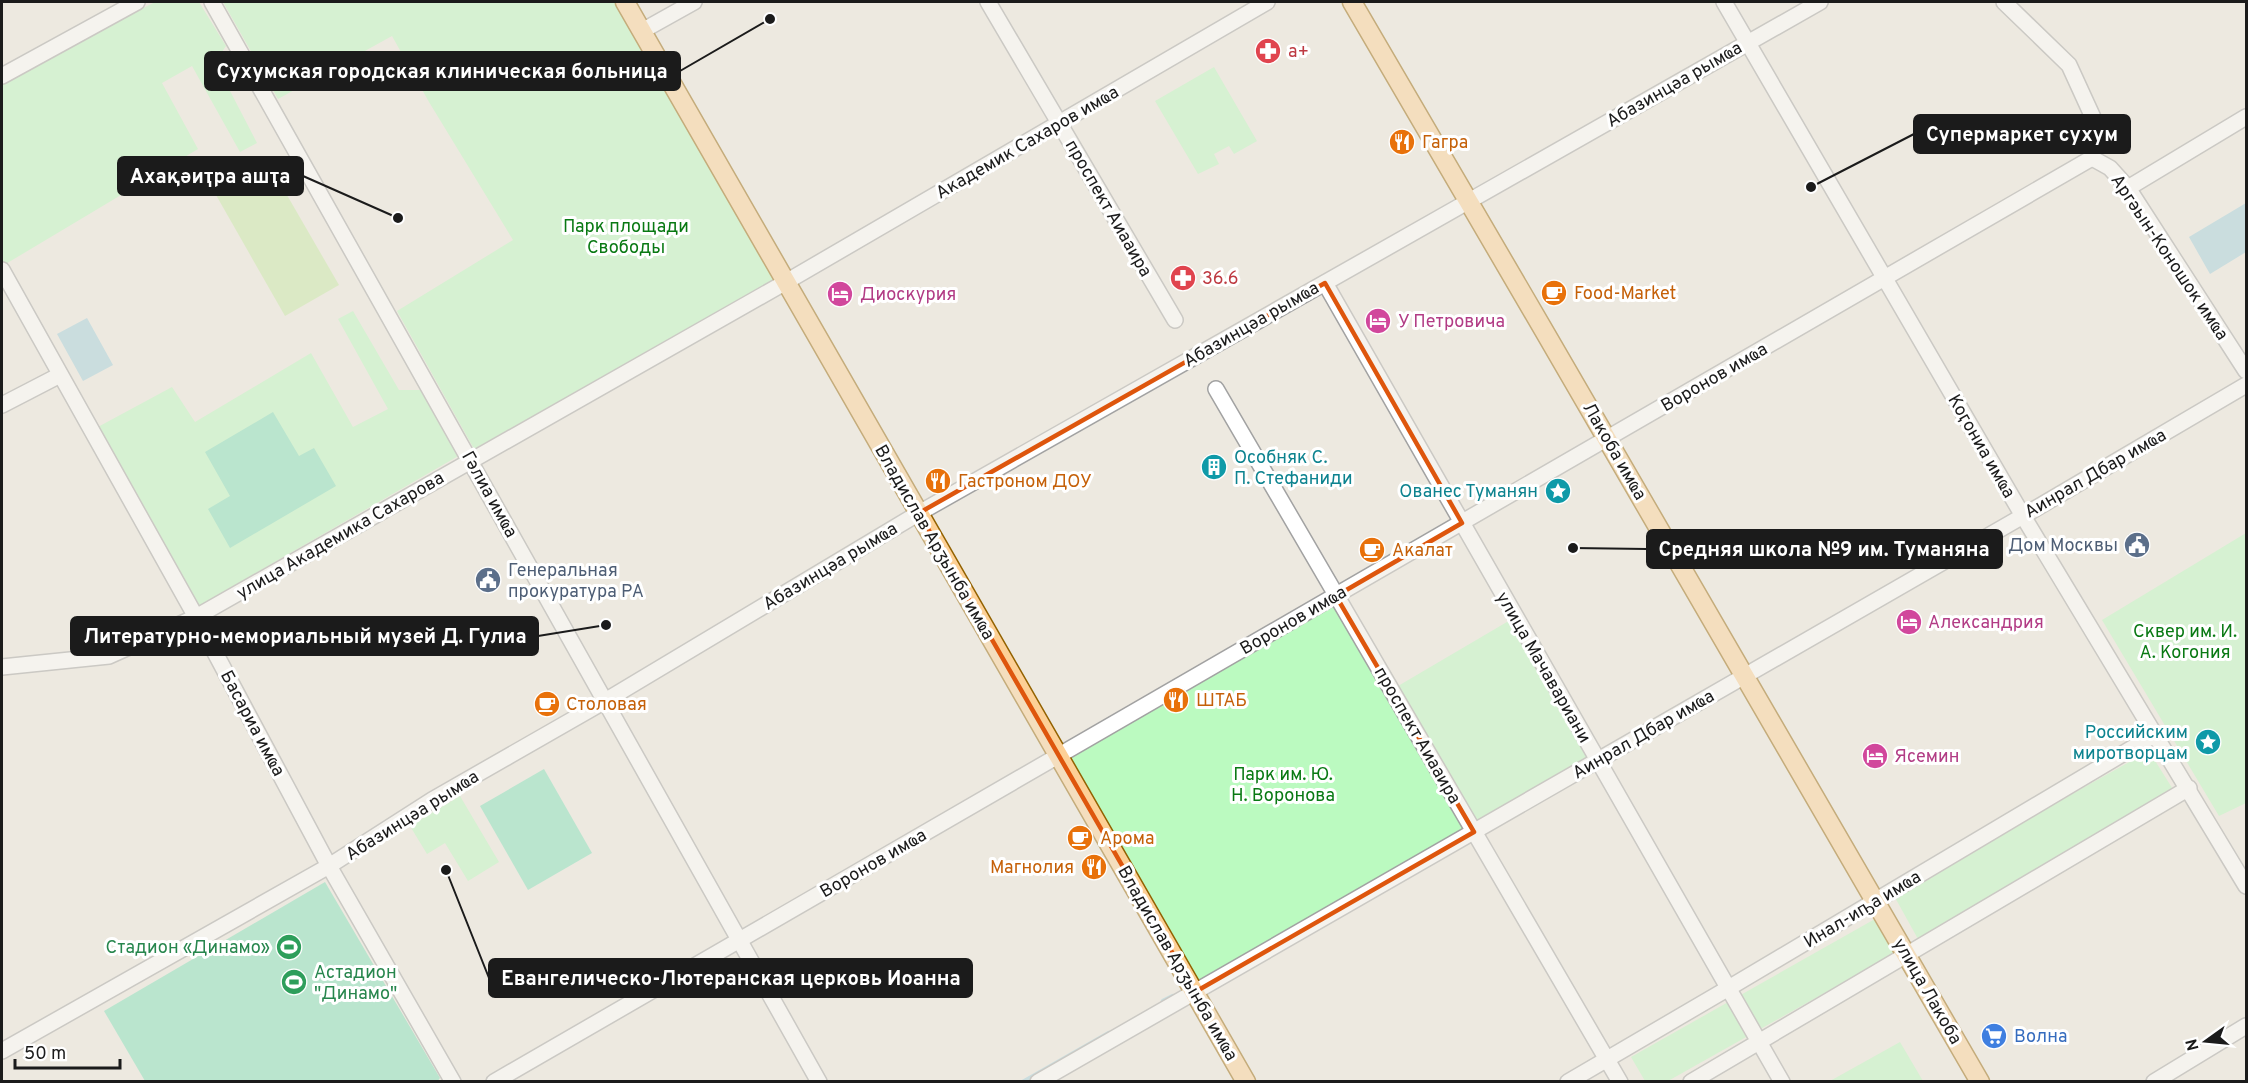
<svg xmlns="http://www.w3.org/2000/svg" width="2248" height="1083" font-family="Overpass,sans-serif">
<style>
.grass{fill:#c6e9a4}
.park{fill:#bbfac0}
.pitch{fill:#7cdfb9}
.water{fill:#9fcedc}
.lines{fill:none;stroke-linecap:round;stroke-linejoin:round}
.stream{stroke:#9fcedc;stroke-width:4.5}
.minor-casing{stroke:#a2a2a2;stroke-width:18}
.major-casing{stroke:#936200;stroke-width:21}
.minor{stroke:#fff;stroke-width:15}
.major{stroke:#fdd096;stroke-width:18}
.marked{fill:none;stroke:#de560d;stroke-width:4.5;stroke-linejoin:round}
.labels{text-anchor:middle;stroke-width:6;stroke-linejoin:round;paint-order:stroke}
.health-label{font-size:18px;fill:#be3a42;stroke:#fff;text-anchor:start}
.street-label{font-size:18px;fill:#1b1b1b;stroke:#fff}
.food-label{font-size:18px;fill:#c56008;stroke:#fff;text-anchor:start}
.park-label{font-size:18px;fill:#097913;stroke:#fff}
.hotel-label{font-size:18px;fill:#b23c85;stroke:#fff;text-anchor:start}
.culture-label{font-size:18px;fill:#0d838f;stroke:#fff;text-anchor:end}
.service-label{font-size:18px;fill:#4e5e75;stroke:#fff;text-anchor:end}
.leisure-label{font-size:18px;fill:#27864d;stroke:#fff;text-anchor:end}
.shop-label{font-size:18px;fill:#366cbe;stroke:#fff;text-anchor:start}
.leader{fill:none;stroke:#1b1b1b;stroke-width:2}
.callout-dot{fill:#1b1b1b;stroke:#fff;stroke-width:2}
.callout{fill:#1b1b1b;stroke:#1b1b1b;stroke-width:2}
.callout-label{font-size:20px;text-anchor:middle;font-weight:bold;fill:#fff}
</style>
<rect width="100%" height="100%" fill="#ede9e0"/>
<path class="grass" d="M269,164l70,121 -54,31 -69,-121z"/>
<g class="park">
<path d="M155,2h44l27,44 -11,16 42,81 -17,9 -48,-86 -30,17 36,66 -194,116 -2,-5v-179z"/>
<path d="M223,2h398l160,276 -307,171 -77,-138 116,-71 -84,-138 -37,-66 -114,63z"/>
<path d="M1214,67l43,74 -23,13 -5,-8 -15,8 5,10 -21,10 -43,-73z"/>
<path d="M353,311l46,79h25l36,65 -263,152 -101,-179 76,-41 23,35 116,-69 42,74 35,-18 -50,-90z"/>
<path d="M2246,533v270l-27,13 -117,-196z"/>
<path d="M1336,596l138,236 -279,160 -136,-236z"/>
<path d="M1512,619l78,138 -115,65 -77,-136z"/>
<path d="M2149,751l25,40 -256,148 -25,-45z"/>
<path d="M460,796l39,66 -31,19 -23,-38 -18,11 -17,-28z"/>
<path d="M1882,915l19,35 -233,131h-23l-14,-24z"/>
<path d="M1900,1042l23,39h-93z"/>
</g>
<g class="pitch">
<path d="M273,412l26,44 15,-8 22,38 -106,62 -22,-39 22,-13 -25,-44z"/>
<path d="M544,769l48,84 -64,37 -48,-84z"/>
<path d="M325,882l115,196 -3,4 -292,-1 -41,-70z"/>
</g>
<g class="water">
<path d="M2246,203v49l-36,22 -21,-37z"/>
<path d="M87,318l26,47 -30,16 -26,-47z"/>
</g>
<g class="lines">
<g class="stream">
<path d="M1163,1001l10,-5"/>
<path d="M1023,1082l86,-49"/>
</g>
<g class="minor-casing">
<g id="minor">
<path d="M212,2l607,1080"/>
<path d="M988,2l187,318"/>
<path d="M1724,2l299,514 223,370"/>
<path d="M2004,2l65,63 27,59 -4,34 18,10 18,20 118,183"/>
<path d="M642,31l52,-29"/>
<path d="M2,76l135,-74"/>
<path d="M2128,188l118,-71"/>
<path d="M2,270l194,347 133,249 124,216"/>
<path d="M1325,283l457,799"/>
<path d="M1216,389l404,693"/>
<path d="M2,405l58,-30"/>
<path d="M2,667l107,-11 87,-39 590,-335 481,-280"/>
<path d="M2,1051l327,-185 103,-66 173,-99 314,-188 901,-511"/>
<path d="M494,1082l1598,-924"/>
<path d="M1038,1082l985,-566 223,-131"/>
<path d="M1568,1082l159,-93 429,-255"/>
<path d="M1691,1082l498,-294"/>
<path d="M2154,1082l92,-56"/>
</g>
</g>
<g class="major-casing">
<g id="major">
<path d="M625,2l621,1080"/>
<path d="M1352,2c211,359 418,720 628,1080"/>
</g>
</g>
<use href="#minor" class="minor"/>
<use href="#major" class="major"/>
</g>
<path d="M0 0H2248V1083H0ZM1325,283l137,240 -126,73 138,236 -279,160 -276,-479z" fill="#ede9e0" fill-opacity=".55" fill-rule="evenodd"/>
<path class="marked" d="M1325,283l137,240 -126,73 138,236 -279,160 -276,-479z"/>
<defs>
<g id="pharmacy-disc" transform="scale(1.35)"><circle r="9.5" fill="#e0444e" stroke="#fff"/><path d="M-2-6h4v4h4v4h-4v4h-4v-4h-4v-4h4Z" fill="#fff"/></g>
<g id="restaurant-disc" transform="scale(1.35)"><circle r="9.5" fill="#e8710a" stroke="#fff"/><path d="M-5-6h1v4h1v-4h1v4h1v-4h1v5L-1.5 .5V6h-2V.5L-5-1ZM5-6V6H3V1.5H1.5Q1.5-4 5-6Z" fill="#fff"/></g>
<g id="cafe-disc" transform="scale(1.35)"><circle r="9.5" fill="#e8710a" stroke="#fff"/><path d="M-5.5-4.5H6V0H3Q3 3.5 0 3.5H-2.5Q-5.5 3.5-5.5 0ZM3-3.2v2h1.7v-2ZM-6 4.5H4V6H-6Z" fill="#fff"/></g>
<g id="hotel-disc" transform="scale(1.35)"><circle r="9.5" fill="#d1479c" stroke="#fff"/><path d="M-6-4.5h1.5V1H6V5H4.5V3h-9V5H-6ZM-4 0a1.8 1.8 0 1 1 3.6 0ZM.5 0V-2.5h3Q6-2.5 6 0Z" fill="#fff"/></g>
<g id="building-disc" transform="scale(1.35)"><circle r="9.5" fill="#0f9aa8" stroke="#fff"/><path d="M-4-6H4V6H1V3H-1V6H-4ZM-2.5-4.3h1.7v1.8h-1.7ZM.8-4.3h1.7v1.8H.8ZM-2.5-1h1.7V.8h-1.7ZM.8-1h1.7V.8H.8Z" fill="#fff"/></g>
<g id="sight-disc" transform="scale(1.35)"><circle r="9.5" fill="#0f9aa8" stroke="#fff"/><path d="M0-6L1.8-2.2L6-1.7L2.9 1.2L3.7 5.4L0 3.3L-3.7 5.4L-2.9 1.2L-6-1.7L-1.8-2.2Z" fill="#fff"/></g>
<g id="civic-disc" transform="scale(1.35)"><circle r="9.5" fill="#5c6f8a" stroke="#fff"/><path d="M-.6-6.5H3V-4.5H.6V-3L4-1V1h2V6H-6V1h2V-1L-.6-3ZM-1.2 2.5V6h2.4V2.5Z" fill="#fff"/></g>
<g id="stadium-disc" transform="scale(1.35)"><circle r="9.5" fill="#2e9e5b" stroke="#fff"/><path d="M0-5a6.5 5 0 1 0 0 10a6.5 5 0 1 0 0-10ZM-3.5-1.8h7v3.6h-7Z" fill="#fff"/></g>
<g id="supermarket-disc" transform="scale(1.35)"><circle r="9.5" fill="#3f7fe0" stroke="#fff"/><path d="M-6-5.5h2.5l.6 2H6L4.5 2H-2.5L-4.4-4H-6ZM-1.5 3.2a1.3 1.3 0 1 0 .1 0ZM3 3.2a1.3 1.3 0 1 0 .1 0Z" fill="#fff"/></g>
</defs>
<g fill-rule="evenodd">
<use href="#pharmacy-disc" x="1268" y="51"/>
<use href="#restaurant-disc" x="1402" y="142"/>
<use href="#pharmacy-disc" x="1183" y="278"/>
<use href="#cafe-disc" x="1554" y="293"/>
<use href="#hotel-disc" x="840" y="294"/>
<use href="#hotel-disc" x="1378" y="321"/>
<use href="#building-disc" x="1214" y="467"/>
<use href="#restaurant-disc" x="938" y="481"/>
<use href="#sight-disc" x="1558" y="491"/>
<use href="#civic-disc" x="2137" y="545"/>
<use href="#cafe-disc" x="1372" y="550"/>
<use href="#civic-disc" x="488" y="580"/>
<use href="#hotel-disc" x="1909" y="622"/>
<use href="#restaurant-disc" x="1176" y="700"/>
<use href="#cafe-disc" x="547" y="704"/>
<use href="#sight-disc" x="2208" y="742"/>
<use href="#hotel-disc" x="1875" y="756"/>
<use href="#cafe-disc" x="1080" y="838"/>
<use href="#restaurant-disc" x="1094" y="867"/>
<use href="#stadium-disc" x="289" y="947"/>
<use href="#stadium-disc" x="294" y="982"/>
<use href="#supermarket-disc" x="1994" y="1036"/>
</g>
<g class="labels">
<g class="health-label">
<text x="1288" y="57">а+</text>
<text x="1202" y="284">36.6</text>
</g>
<g class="street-label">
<text transform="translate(1674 84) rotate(-30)" y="6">Абазинцәа рымҩа</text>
<text transform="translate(1027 142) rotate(-30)" y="6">Академик Сахаров имҩа</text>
<text transform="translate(1109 208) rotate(60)" y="6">проспект Аиааира</text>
<text transform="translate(2170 257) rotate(56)" y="6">Аргәын-Коношок имҩа</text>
<text transform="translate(1251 324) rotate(-30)" y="6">Абазинцәа рымҩа</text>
<text transform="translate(1714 377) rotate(-30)" y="6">Воронов имҩа</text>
<text transform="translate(1982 446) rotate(60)" y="6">Коӷониа имҩа</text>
<text transform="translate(1615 451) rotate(60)" y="6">Лакоба имҩа</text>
<text transform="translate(2095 473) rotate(-30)" y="6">Аинрал Дбар имҩа</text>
<text transform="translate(490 494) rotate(61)" y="6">Гәлиа имҩа</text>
<text transform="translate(340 535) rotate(-30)" y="6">улица Академика Сахарова</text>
<text transform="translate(935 542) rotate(60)" y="6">Владислав Арӡынба имҩа</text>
<text transform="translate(830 566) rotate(-31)" y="6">Абазинцәа рымҩа</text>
<text transform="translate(1293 620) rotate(-30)" y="6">Воронов имҩа</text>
<text transform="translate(1544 667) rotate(60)" y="6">улица Мачавариани</text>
<text transform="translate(253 723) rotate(62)" y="6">Басариа имҩа</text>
<text transform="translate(1643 734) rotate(-30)" y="6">Аинрал Дбар имҩа</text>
<text transform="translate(1418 735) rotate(60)" y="6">проспект Аиааира</text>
<text transform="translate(412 815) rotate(-32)" y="6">Абазинцәа рымҩа</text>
<text transform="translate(873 863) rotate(-30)" y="6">Воронов имҩа</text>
<text transform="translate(1862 909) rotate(-31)" y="6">Инал-иҧа имҩа</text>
<text transform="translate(1178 963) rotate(60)" y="6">Владислав Арӡынба имҩа</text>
<text transform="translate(1928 991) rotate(60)" y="6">улица Лакоба</text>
</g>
<g class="food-label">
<text x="1422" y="148">Гагра</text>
<text x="1574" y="299">Food-Market</text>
<text x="958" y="487">Гастроном ДОУ</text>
<text x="1392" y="556">Акалат</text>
<text x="1196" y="706">ШТАБ</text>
<text x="566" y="710">Столовая</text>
<text x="1100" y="844">Арома</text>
<text x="1074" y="873" text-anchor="end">Магнолия</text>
</g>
<g class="park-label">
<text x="626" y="232">Парк площади<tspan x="626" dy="21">Свободы</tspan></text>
<text x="2185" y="637">Сквер им. И.<tspan x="2185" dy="21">А. Когония</tspan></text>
<text x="1283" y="780">Парк им. Ю.<tspan x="1283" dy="21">Н. Воронова</tspan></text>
</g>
<g class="hotel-label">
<text x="860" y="300">Диоскурия</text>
<text x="1398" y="327">У Петровича</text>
<text x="1928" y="628">Александрия</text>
<text x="1894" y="762">Ясемин</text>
</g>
<g class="culture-label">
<text x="1234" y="463" text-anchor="start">Особняк С.<tspan x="1234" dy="21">П. Стефаниди</tspan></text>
<text x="1538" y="497">Ованес Туманян</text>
<text x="2188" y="738">Российским<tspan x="2188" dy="21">миротворцам</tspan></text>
</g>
<g class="service-label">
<text x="2118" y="551">Дом Москвы</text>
<text x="508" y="576" text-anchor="start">Генеральная<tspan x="508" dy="21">прокуратура РА</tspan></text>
</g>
<g class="leisure-label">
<text x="270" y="953">Cтадион «Динамо»</text>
<text x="314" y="978" text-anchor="start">Астадион<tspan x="314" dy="21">"Динамо"</tspan></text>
</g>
<g class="shop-label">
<text x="2014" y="1042">Волна</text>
</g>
</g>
<path class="leader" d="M770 19L680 71M1811 187L1914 134M398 218L303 176M1573 548L1647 549M606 625L538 636M446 870L489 978"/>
<g class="callout-dot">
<circle cx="770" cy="19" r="6"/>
<circle cx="1811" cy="187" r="6"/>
<circle cx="398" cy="218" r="6"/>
<circle cx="1573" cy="548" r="6"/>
<circle cx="606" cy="625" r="6"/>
<circle cx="446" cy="870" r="6"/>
</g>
<g class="callout">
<rect x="205" y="52" width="475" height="38" rx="6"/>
<rect x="1914" y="115" width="216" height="38" rx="6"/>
<rect x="118" y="157" width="185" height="38" rx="6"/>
<rect x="1647" y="530" width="355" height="38" rx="6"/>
<rect x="71" y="617" width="467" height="38" rx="6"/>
<rect x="489" y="959" width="483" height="38" rx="6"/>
</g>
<g class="callout-label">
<text x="442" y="78">Сухумская городская клиническая больница</text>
<text x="2022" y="141">Супермаркет сухум</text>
<text x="210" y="183">Ахақәиҭра ашҭа</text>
<text x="1824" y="556">Средняя школа №9 им. Туманяна</text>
<text x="305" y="643">Литературно-мемориальный музей Д. Гулиа</text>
<text x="731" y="985">Евангелическо-Лютеранская церковь Иоанна</text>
</g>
<rect width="2248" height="1083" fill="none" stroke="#1b1b1b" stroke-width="6"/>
<g transform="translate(2206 1041) rotate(255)" stroke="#ffffff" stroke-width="4.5" paint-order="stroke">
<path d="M0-4.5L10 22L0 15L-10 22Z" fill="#1b1b1b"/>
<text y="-9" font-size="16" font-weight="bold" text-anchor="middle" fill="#1b1b1b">N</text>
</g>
<path d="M15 1059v9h105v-9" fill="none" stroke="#1b1b1b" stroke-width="3"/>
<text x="24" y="1059" font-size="18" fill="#1b1b1b" stroke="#ffffff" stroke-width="4.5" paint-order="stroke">50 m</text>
</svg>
